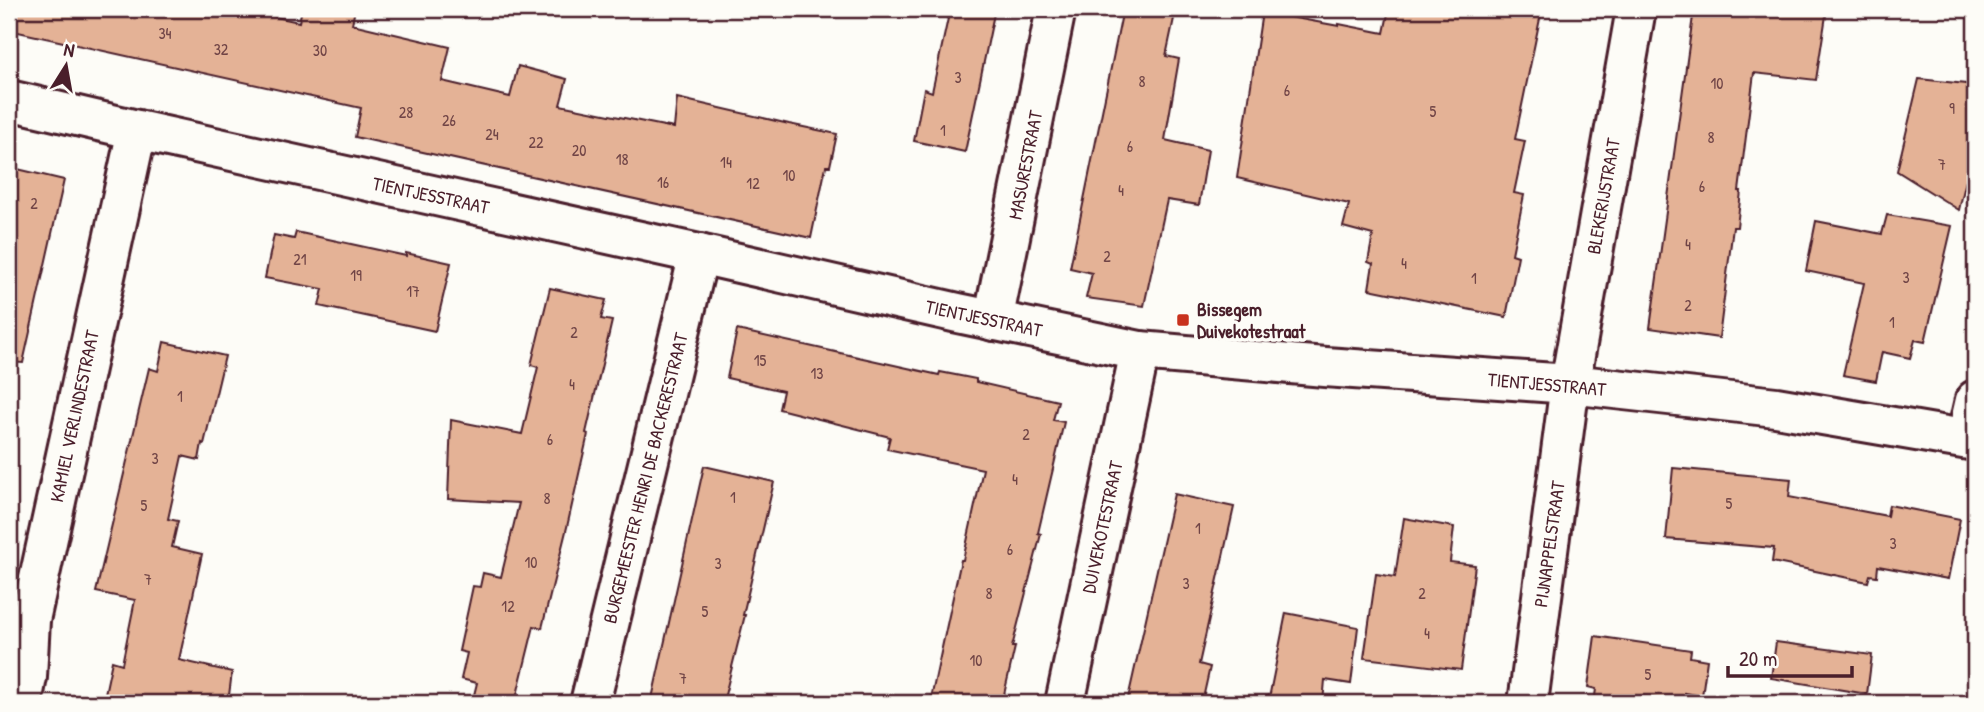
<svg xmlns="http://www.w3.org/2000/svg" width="1984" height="712" font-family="'Patrick Hand',sans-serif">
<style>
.building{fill:#e4b296;stroke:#4a1f2b;stroke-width:2}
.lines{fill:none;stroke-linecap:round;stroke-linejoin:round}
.minor-casing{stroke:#4a1f2b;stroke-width:44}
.minor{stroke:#fdfcf7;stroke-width:38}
.poi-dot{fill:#c8321e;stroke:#fdfcf7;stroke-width:2.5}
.labels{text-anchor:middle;stroke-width:7;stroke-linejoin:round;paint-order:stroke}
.number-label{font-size:16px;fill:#704446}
.street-label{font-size:19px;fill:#4a1f2b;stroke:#fdfcf7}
.poi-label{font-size:19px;font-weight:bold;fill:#4a1f2b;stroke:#fdfcf7;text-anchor:start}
</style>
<rect width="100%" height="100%" fill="#fdfcf7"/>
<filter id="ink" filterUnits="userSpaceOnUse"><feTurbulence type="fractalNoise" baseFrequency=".0143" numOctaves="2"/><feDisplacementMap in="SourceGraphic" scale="14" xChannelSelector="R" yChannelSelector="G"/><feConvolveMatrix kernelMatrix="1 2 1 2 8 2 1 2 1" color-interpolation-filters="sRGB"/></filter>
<g filter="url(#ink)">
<g class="building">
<path d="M9,9h230l60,13 3,-13h53l-3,15 98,23 -8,34 68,16 8,-31 49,13 -7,26 114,23 3,-30 112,26 48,10 -7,32h-4l-15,72 -456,-101 6,-29 -352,-78z"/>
<path d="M950,9h45l-30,143 -51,-11 10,-52 8,3z"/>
<path d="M1123,9h53l-10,47 13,3 -14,81 43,10 -9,55 -32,-5 -23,106 -58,-8 6,-25 -22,-5z"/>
<path d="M1389,9h153l-27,130 10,2 -11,52 10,2 -12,59 6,2 -12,61 -137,-28 4,-25 -5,-2 5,-27 -30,-8 6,-23 -112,-26 25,-166 77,14v-2l45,9z"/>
<path d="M1694,9h133l-11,71 -62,-7 -15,118h2l-4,36h-4l-14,111 -69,-10z"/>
<path d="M1919,79l56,6v57l-16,68 -62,-39z"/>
<path d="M9,167l55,13 -41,183 -14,-1z"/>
<path d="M1887,215l65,11 -27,116 -10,-2 -5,18 -28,-6 -6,29 -33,-6 21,-92 -58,-12 10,-50 66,13z"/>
<path d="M296,232l110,24v-3l45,10 -16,68 -116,-25 4,-17 -58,-11 9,-43 20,4z"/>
<path d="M550,288l56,12 -5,19 11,2 -26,112 2,1 -21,93 -25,101 -8,-2 -19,77h-43l5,-20 -16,-4 6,-26 -8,-2 14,-65 7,1 3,-14 18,4 18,-74 -71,-4 3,-79 71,14 16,-67 -7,-2z"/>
<path d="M737,330l202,45 1,-3 36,7v3l82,19 -5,19 11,2 -26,111 3,1 -29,113h3l-13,56h-72l31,-143h2l20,-91 -96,-20 3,-12 -111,-28 4,-18 -56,-13z"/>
<path d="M164,342l61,14 -21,88 -2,-1 -3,17 -17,-4 -14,63 10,2 -6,26 30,7 -23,106 53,12 -4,31h-125l9,-42 10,3 13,-64 -39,-8 53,-224 9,3z"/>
<path d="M704,466l70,16 -31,133h2l-22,88h-72z"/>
<path d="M1673,468l118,11 -2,18 98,19 2,-11 71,14 -12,60 -70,-13 -1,10 -7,-1 -2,7 -96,-20 2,-14 -108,-9z"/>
<path d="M1174,494l60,13 -35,157 11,3 -8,36h-75z"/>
<path d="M1404,518l50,9 -4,35 25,3 -14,105 -97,-12 12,-84 19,3z"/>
<path d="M1286,613l72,14 -7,57 -26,-4 -2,23 -54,-5z"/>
<path d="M1595,636l96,14 -1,7 17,3 -5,36 -17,-3 -1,9 -43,-6 -1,7h-46l2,-14 -8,-2z"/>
<path d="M1776,642l96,13 -5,39 -96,-16z"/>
</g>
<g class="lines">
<g class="minor-casing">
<g id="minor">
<path d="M9,100l128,30 562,124 259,59 182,38 185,16 245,17 206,23 199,34"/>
<path d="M993,321l63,-312"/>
<path d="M1966,439l9,-39"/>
<path d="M22,703l5,-26 3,-57 107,-490"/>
<path d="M590,703l109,-449"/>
<path d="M1065,703l75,-352"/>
<path d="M1528,703l42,-319 66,-375"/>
</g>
</g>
<use href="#minor" class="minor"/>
</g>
</g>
<rect class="poi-dot" x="1176" y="313" width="14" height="14" rx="3.5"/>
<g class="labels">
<g class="number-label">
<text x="165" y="39">34</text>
<text x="221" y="55">32</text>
<text x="320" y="56">30</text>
<text x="958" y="83">3</text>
<text x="1142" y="87">8</text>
<text x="1717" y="89">10</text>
<text x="1287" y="96">6</text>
<text x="1952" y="114">9</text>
<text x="1433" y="117">5</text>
<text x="406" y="118">28</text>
<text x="449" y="126">26</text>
<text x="943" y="136">1</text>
<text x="492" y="140">24</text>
<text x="1711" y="143">8</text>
<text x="536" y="148">22</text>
<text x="1130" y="152">6</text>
<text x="579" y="156">20</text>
<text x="622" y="165">18</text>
<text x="726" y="168">14</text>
<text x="1942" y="170">7</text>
<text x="789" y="181">10</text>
<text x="663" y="188">16</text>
<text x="753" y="189">12</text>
<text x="1702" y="192">6</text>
<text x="1121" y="196">4</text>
<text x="34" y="209">2</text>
<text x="1688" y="250">4</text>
<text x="1107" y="262">2</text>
<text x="300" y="265">21</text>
<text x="1404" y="269">4</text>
<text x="356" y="281">19</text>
<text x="1906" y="283">3</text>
<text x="1474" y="284">1</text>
<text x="413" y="297">17</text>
<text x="1688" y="311">2</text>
<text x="1892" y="328">1</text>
<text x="574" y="338">2</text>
<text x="760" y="366">15</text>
<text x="817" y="379">13</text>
<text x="572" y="390">4</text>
<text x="180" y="402">1</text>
<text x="1026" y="440">2</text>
<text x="550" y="445">6</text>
<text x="155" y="464">3</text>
<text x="1015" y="485">4</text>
<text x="733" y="503">1</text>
<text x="547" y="504">8</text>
<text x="1729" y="509">5</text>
<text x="144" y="511">5</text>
<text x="1198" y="534">1</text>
<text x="1893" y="549">3</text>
<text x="1010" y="555">6</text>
<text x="531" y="568">10</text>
<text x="718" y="569">3</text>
<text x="148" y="585">7</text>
<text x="1186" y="589">3</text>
<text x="989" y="599">8</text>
<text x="1422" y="599">2</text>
<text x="508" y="612">12</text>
<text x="705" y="617">5</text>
<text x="1427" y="639">4</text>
<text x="976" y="666">10</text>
<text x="1648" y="680">5</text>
<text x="683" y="684">7</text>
</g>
<g class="street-label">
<text transform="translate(1025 165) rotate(-79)" y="7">MASURESTRAAT</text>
<text transform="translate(431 195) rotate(12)" y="7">TIENTJESSTRAAT</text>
<text transform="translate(1603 196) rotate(-80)" y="7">BLEKERIJSTRAAT</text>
<text transform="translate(984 318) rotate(12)" y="7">TIENTJESSTRAAT</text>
<text transform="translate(1547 384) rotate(5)" y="7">TIENTJESSTRAAT</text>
<text transform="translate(74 416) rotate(-78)" y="7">KAMIEL VERLINDESTRAAT</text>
<text transform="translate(645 478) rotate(-76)" y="7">BURGEMEESTER HENRI DE BACKERESTRAAT</text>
<text transform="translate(1102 527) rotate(-78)" y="7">DUIVEKOTESTRAAT</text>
<text transform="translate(1549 544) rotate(-82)" y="7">PIJNAPPELSTRAAT</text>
</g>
<g class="poi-label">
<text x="1197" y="316">Bissegem<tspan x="1197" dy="22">Duivekotestraat</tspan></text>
</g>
</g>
<rect width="1984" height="712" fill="none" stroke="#fdfcf7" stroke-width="35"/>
<rect x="18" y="18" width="1949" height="677" fill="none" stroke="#4a1f2b" stroke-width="2.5" filter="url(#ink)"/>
<g transform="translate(66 66) rotate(11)" stroke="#fdfcf7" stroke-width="5" paint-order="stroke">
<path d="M0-5L12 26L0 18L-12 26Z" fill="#4a1f2b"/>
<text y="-10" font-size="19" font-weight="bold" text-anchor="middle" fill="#4a1f2b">N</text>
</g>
<path d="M1728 666v10h124v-10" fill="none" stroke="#4a1f2b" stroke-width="3.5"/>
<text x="1739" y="666" font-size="21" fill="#4a1f2b" stroke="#fdfcf7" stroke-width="5" paint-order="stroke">20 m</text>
</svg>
